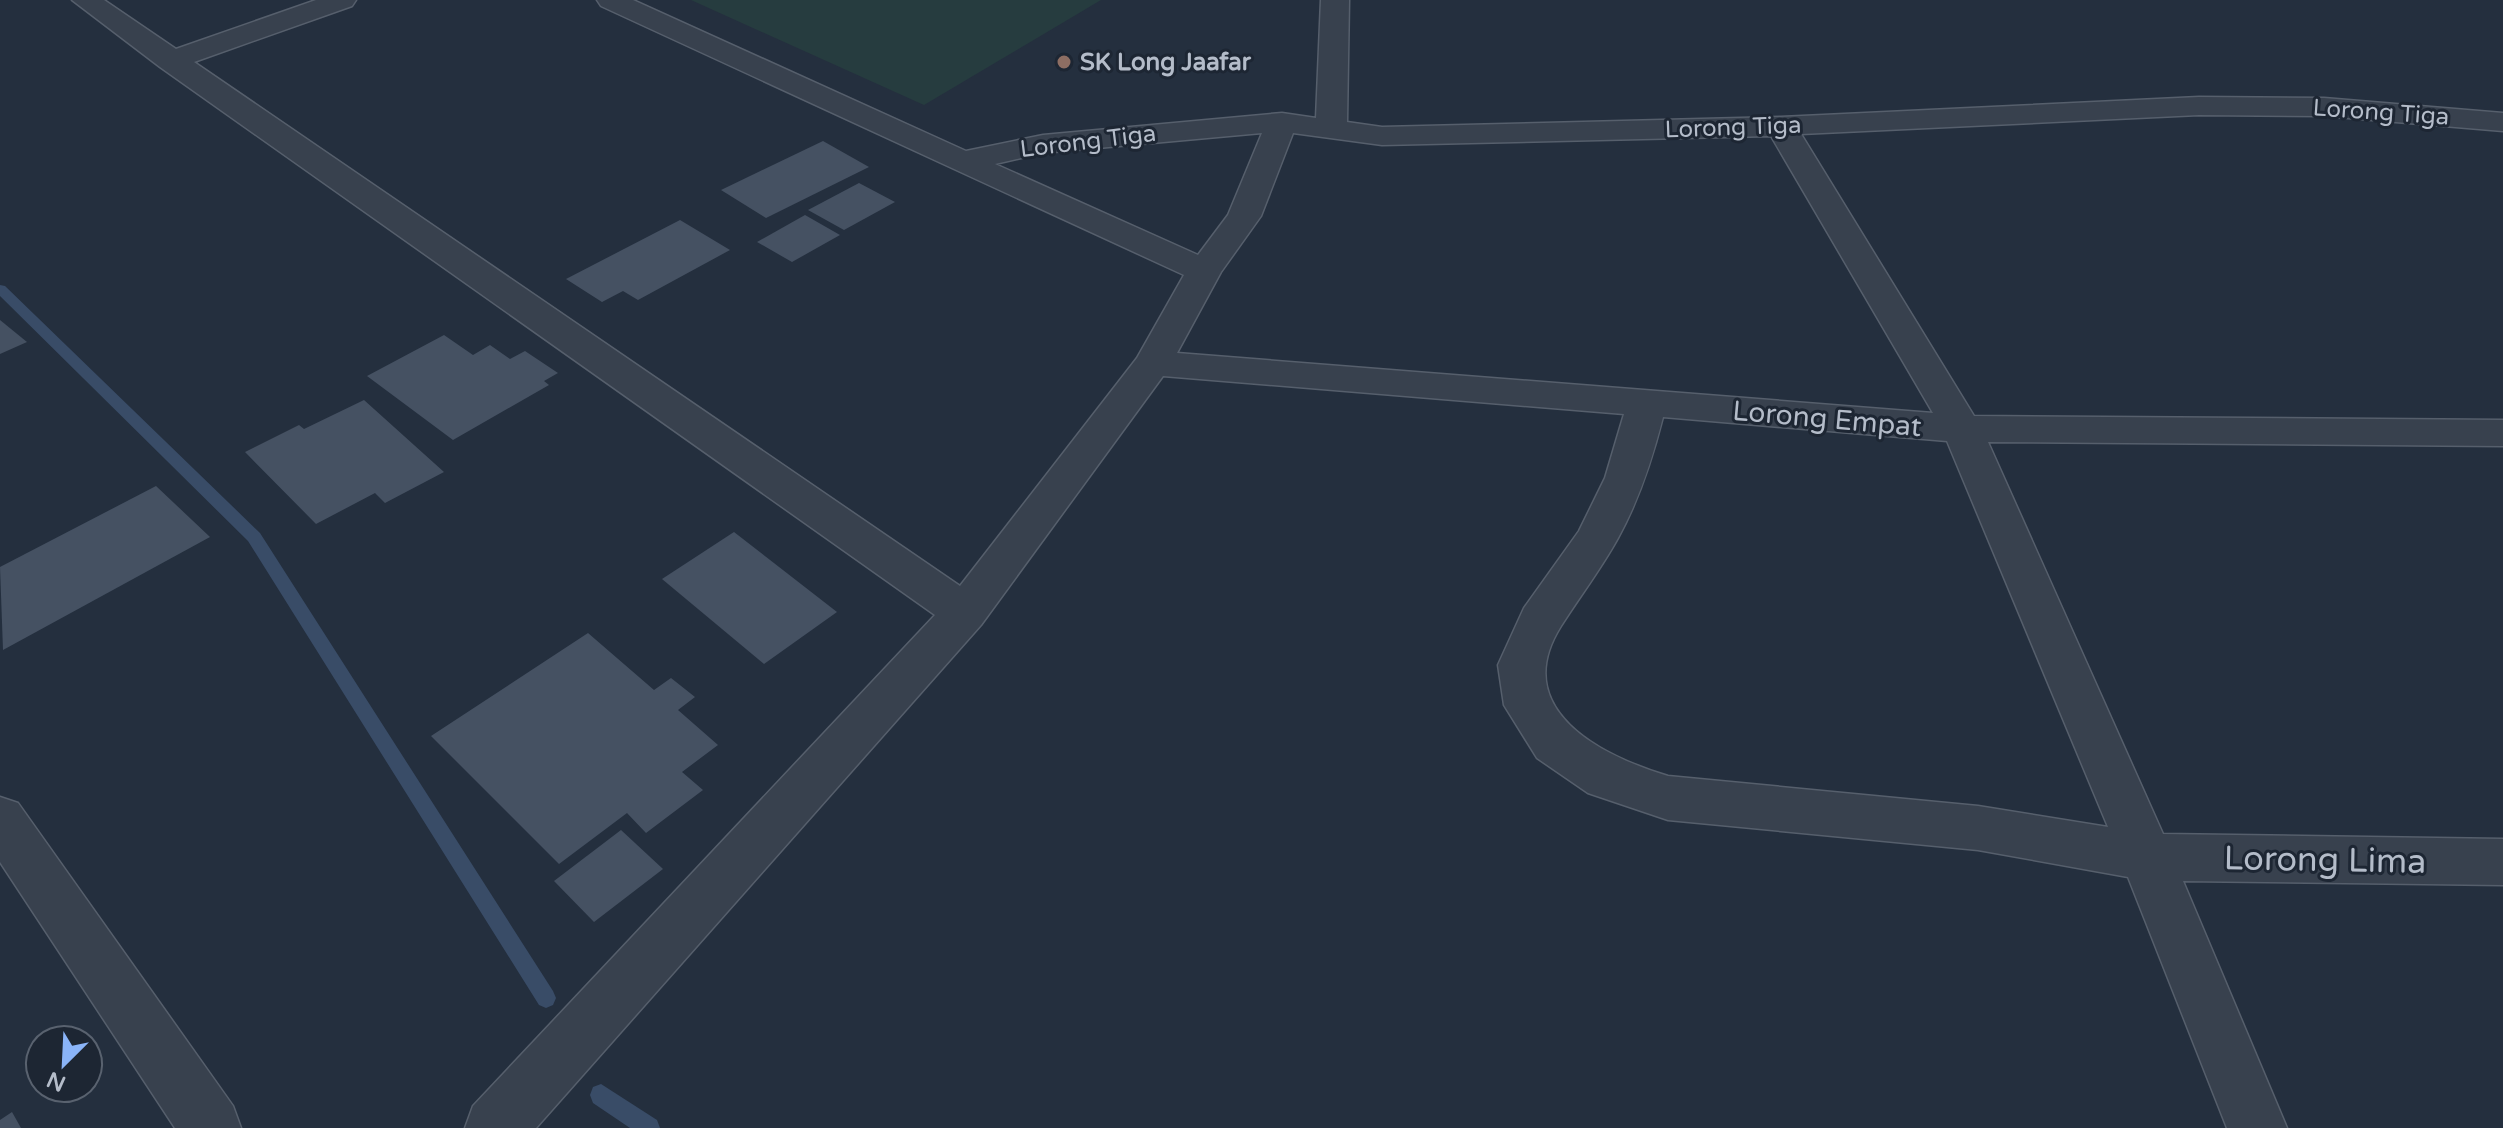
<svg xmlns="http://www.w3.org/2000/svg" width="2503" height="1128" font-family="'Varela Round',sans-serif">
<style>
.green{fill:#263c3f}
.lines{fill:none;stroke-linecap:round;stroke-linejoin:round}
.stream{fill:#394c67;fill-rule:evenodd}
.building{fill:#455162}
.minor-casing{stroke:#565f6c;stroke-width:3}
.minor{fill:#38414e;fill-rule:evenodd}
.education-dot{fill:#8d6e63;stroke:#1d2633;stroke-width:3}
.labels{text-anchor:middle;stroke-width:6;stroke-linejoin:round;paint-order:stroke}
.far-poi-label{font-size:24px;font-weight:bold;fill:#b4bcc9;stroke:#1d2633;text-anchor:start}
.far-street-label{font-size:24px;fill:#b4bcc9;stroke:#1d2633}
.street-label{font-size:28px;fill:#b4bcc9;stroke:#1d2633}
.near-street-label{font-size:34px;fill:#b4bcc9;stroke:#1d2633}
</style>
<rect width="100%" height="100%" fill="#242f3e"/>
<path class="green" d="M691,0h410l-177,105z"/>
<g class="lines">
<g class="stream">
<path d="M0,285l5,1 255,247 293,458 3,7 -3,7 -7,3 -7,-3 -291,-464 -248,-245z"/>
<path d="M601,1084l56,36 3,8h-30l-37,-25 -3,-8 3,-8z"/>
</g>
</g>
<g class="building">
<path d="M823,141l46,26 -103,51 -45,-28z"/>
<path d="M859,183l36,19 -51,28 -36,-20z"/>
<path d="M805,215l35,20 -48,27 -35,-20z"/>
<path d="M680,220l50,30 -92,50 -15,-9 -21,11 -36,-23z"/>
<path d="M0,320l27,22 -27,12z"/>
<path d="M444,335l29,20 17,-10 20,14 15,-8 33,22 -14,8 5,4 -96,55 -86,-64z"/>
<path d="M364,400l80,72 -59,31 -10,-10 -59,31 -71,-72 54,-27 5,4z"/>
<path d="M156,486l54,51 -207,113 -3,-83z"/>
<path d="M734,532l103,80 -73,52 -102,-85z"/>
<path d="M588,633l66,57 17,-12 24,19 -17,13 40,35 -36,27 21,18 -57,43 -19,-20 -68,51 -128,-128z"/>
<path d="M621,830l42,39 -69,53 -40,-41z"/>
<path d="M12,1112l9,16h-21v-8z"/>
</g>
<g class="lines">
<g class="minor-casing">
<g id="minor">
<path d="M72,0h32l72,49 140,-49h40l-4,6 -158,56 766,524 177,-228 47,-83 -583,-269 -4,-6h36l333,151 77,-16 239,-22 34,5 5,-118h28l-2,122 35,5 399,-10 418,-20 125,1 179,15v18l-179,-15 -125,-1 -398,19 173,282 529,4v26l-515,-4 175,392 340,5v46l-320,-4 104,247h-60l-99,-251 -150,-27 -310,-30 -80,-27 -51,-35 -33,-53 -6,-40 26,-57 55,-77 26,-53 19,-64 -461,-38 -182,249 -445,503h-71l8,-22 462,-491 -775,-548zM1262,133l-34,82 -30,40 -203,-91 48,-11zM1293,133l89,12 389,-9 162,277 -756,-60 44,-81 40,-56zM1663,417l284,24 161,386 -130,-21 -310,-30c-66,-20 -160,-66 -107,-150 19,-30 40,-57 57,-88 21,-38 34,-78 45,-121z"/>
<path d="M0,797l18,6 215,303 8,22h-66l-175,-266z"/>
</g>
</g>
<use href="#minor" class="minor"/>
</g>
<circle class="education-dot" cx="1064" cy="62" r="8"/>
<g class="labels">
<g class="far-poi-label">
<text x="1080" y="70">SK Long Jaafar</text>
</g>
<g class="far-street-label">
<text transform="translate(2381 112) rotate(4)" y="8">Lorong Tiga</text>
<text transform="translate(1733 127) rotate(-2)" y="8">Lorong Tiga</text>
<text transform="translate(1088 141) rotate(-7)" y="8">Lorong Tiga</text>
</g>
<g class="street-label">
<text transform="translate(1827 418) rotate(5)" y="10">Lorong Empat</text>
</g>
<g class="near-street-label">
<text transform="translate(2325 859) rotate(1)" y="12">Lorong Lima</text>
</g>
</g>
<g transform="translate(64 1064) rotate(204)"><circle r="38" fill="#1d2633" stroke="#59626f" stroke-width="2"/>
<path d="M0-6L14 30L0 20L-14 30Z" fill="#8ab4f8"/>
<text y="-12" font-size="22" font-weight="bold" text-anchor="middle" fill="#b4bcc9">N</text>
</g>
</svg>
